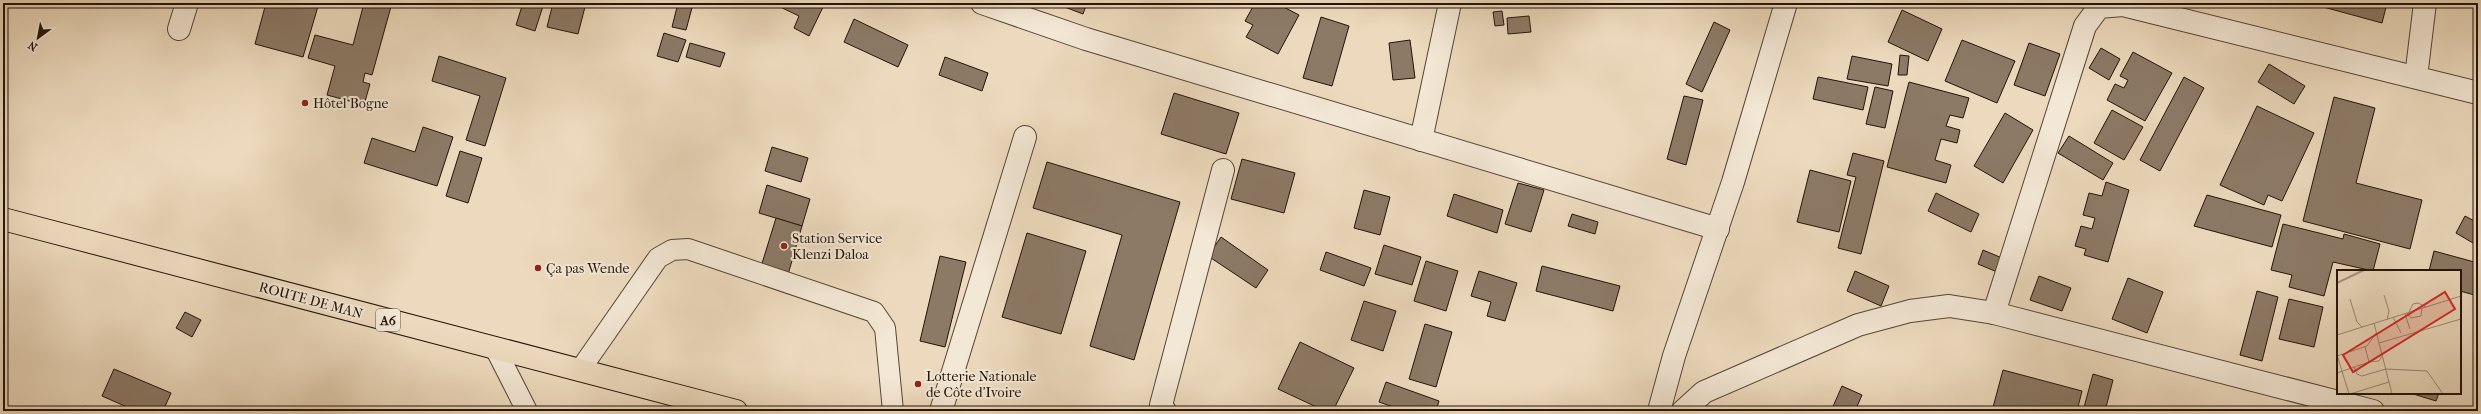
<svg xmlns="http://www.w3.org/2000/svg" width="2481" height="414" font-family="'IM FELL French Canon',serif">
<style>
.building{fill:#8c7a67;stroke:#221308}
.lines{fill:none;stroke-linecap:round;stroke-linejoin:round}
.lane-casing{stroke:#554536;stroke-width:22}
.street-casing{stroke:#554536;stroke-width:24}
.highway-casing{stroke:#221308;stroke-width:24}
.lane{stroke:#f3e7d5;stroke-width:20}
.street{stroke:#f3e7d5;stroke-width:22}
.highway{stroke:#eddabe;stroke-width:22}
.poi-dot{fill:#8f2418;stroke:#f3e7d5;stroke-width:1.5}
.labels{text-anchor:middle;stroke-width:4;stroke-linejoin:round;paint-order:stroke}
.shield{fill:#f3e7d5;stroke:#615346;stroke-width:1}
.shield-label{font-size:13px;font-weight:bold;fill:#221308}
.poi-label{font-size:14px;fill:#221308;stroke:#f3e7d5;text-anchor:start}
.street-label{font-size:14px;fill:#221308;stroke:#f3e7d5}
.inset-river{fill:none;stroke:#a89680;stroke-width:2}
.inset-road{fill:none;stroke:#9c8a75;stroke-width:1}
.view{fill:#d62828;fill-opacity:0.15;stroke:#d62828;stroke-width:2}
.inset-edge{fill:none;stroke:#221308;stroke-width:2}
</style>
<rect width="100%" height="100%" fill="#eddabe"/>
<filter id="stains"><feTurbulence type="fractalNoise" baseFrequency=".005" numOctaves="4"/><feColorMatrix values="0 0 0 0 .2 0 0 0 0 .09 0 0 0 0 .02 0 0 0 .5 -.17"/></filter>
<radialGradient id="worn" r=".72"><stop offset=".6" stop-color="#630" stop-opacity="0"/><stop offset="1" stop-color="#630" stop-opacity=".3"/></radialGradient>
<g class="building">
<path d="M266,3h53l-16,54 -48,-13z"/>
<path d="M364,3h28l-20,72 -7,-2 -2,9 7,2 -6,21 -37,-10 8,-29 -27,-8 7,-23 38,10z"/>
<path d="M523,3h21l-9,28 -19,-6z"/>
<path d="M553,3h33l-8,31 -31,-7z"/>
<path d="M678,3l15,1 -7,26 -14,-3z"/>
<path d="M772,3h53l-16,33 -15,-8 5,-12z"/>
<path d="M1063,3h24l-4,11 -21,-8z"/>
<path d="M1255,3h21l23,12 -21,39 -32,-17 7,-12 -8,-4z"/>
<path d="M2317,3h70l-5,20 -66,-18z"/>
<path d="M1902,10l40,19 -14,32 -40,-19z"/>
<path d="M1502,11l2,14 -9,1 -2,-14z"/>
<path d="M1529,16l2,16 -23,2 -1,-16z"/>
<path d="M1321,17l28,9 -17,60 -29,-8z"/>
<path d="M854,19l54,26 -10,22 -54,-25z"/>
<path d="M1714,22l16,8 -28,62 -16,-8z"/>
<path d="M664,33l22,7 -8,22 -21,-6z"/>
<path d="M1410,40l5,38 -22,2 -4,-37z"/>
<path d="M1962,40l53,21 -18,42 -52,-22z"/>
<path d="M690,43l35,10 -5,14 -34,-10z"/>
<path d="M2029,43l31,11 -15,42 -31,-11z"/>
<path d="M2101,48l19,11 -11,21 -20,-12z"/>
<path d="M2133,52l39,21 -27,48 -38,-21 8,-16 9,4 4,-8 -8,-4z"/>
<path d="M1900,55l9,1 -2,19h-9z"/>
<path d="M439,56l67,22 -21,68 -19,-6 14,-44 -48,-15z"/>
<path d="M1852,56l40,8 -4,22 -41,-7z"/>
<path d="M945,57l43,16 -6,18 -43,-16z"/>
<path d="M2269,64l36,22 -11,18 -36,-22z"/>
<path d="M1818,77l50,10 -5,23 -50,-11z"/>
<path d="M2184,77l20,11 -44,83 -20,-11z"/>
<path d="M1909,82l60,16 -6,20 -13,-3 -4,11 14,4 -3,13 -16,-4 -6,21 16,5 -5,18 -59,-16z"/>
<path d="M1875,87l18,4 -8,37 -19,-4z"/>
<path d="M1174,93l65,20 -13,41 -65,-20z"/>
<path d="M1684,96l19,4 -17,65 -19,-6z"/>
<path d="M2334,97l41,11 -19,75 66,17 -12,49 -107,-28z"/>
<path d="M2257,106l57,27 -32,68 -14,-6 -4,10 -44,-20z"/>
<path d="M2112,110l31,17 -19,33 -30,-17z"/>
<path d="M2005,113l28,17 -30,53 -29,-17z"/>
<path d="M423,127l30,10 -16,49 -73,-23 8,-25 43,14z"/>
<path d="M2069,136l44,27 -10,17 -45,-27z"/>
<path d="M772,147l36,11 -7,24 -36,-11z"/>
<path d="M460,151l22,7 -14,45 -22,-7z"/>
<path d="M1853,153l31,8 -23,93 -23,-6 18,-71 -9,-2z"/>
<path d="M1242,159l53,14 -11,40 -53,-14z"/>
<path d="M1047,162l133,40 -46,158 -44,-14 32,-111 -89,-27z"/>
<path d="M1810,170l41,11 -12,51 -42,-10z"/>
<path d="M2106,182l23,8 -21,72 -24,-7 2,-6 -11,-3 6,-20 11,3 3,-11 -12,-3 6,-22 13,3z"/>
<path d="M1518,183l26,7 -13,42 -26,-8z"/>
<path d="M767,185l43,14 -8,27 -43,-13z"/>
<path d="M1364,190l26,7 -10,38 -26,-7z"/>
<path d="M1936,193l43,21 -8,18 -43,-21z"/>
<path d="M1454,194l49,16 -6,23 -50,-17z"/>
<path d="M2207,195l74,20 -9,32 -78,-21z"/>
<path d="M1572,214l26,8 -3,12 -27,-8z"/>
<path d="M2465,216l13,7v23l-22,-13z"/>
<path d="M776,218l26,8 -15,52 -27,-8z"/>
<path d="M2283,224l60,15 1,-5 36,10 -7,27 -40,-9 -9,34 -35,-9 3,-12 -21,-5z"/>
<path d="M1027,233l59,18 -25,83 -59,-17z"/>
<path d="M1221,237l47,33 -12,18 -48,-32z"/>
<path d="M1384,245l37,12 -9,28 -37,-11z"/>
<path d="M1983,250l19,8 -5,14 -19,-8z"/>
<path d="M2434,251l44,12v33l-18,-5v-20h-31z"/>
<path d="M1326,252l45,16 -7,18 -44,-16z"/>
<path d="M940,256l26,6 -21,85 -25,-6z"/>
<path d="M1426,261l32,10 -12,40 -32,-10z"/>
<path d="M1542,266l78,20 -7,25 -77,-20z"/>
<path d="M1479,271l38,12 -12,38 -18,-5 4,-14 -20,-6z"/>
<path d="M1855,271l34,15 -8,20 -34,-15z"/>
<path d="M2039,276l32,12 -9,23 -32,-11z"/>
<path d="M2128,278l35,14 -16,41 -35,-14z"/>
<path d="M2257,291l21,6 -16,64 -22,-6z"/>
<path d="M2289,299l34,8 -9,40 -35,-8z"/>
<path d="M1364,301l32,10 -13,40 -32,-11z"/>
<path d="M185,312l16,8 -9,17 -16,-9z"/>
<path d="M1425,324l27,8 -16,55 -27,-8z"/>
<path d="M1300,342l54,26 -21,43h-8l-47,-22z"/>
<path d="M114,369l57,24 -8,18h-27l-34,-15z"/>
<path d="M2003,370l79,21 -5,20h-85z"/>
<path d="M2093,374l20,6 -8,31h-22z"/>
<path d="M1386,382l53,19 -3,10h-31l-26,-9z"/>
<path d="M1842,386l20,9 -7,16h-24z"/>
<path d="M2410,393h29l-3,8z"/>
<path d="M85,406l11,5h-13z"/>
</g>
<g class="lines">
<g class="lane-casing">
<g id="lane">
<path d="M495,348l32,63"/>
<path d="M580,370l78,-112 14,-8 16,-1 186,63 11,16 8,83"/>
</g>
</g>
<g class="street-casing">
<g id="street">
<path d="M982,3l104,36 632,190"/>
<path d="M179,29l8,-26"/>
<path d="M2416,77l9,-74"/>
<path d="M1421,140l29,-137"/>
<path d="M1994,313l91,-287 14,-19 24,-2 355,88"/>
<path d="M941,411l84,-274"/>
<path d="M1165,411l-4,-6 62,-235"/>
<path d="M1659,411l15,-55 59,-174 53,-179"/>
<path d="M1683,411l21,-19 154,-67 52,-14 39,-5 45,7 379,98"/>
</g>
</g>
<g class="highway-casing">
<path id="highway" d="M3,219l733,192"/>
</g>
<use href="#lane" class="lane"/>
<use href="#street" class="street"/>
<use href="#highway" class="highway"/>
</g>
<g class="poi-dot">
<circle cx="305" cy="103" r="4"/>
<circle cx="784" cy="246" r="4"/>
<circle cx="538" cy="268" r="4"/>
<circle cx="918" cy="384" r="4"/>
</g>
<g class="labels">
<rect class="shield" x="376" y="309" width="24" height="22" rx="3"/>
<g class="shield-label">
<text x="388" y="325">A6</text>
</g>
<g class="poi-label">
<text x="313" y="108">Hôtel Bogne</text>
<text x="792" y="243">Station Service<tspan x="792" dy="16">Klenzi Daloa</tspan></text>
<text x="546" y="273">Ça pas Wende</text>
<text x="926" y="381">Lotterie Nationale<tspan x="926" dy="16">de Côte d'Ivoire</tspan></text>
</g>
<g class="street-label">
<text transform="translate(311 300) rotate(15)" y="5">ROUTE DE MAN</text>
</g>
</g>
<g transform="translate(2337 270)">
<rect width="124" height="124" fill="#eddabe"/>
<path class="inset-river" d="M0,13l27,-13"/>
<path class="inset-road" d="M47,25l5,16 -2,9M13,29l7,23 5,5M72,42l4,-8 5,-1 8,4M70,43l4,5 10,-2 1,-8M68,44l5,15M56,47l8,16M37,53l18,71M0,65l124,-39M42,73l82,-24M0,85l12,39M0,86l30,-10 9,-13M32,92l10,-1 3,-5M17,97l3,7 5,2 24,-7 41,2 16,23M0,103l32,-11 -4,-15M13,124l39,-12"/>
<path class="view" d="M108,22l10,17 -102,63 -10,-17z"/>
<rect width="124" height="124" class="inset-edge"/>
</g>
<rect width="2481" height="414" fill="none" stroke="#eddabe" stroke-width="16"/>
<rect x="4" y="4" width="2473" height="406" fill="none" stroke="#221308" stroke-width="2"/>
<rect x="8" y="8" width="2465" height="398" fill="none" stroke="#221308"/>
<g transform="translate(38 38) rotate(212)" stroke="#f3e7d5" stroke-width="3" paint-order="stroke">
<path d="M0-3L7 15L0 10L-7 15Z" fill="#221308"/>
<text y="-6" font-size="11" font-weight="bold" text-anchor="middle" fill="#221308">N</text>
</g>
<rect width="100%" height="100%" filter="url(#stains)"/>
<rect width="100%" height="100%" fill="url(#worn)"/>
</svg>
